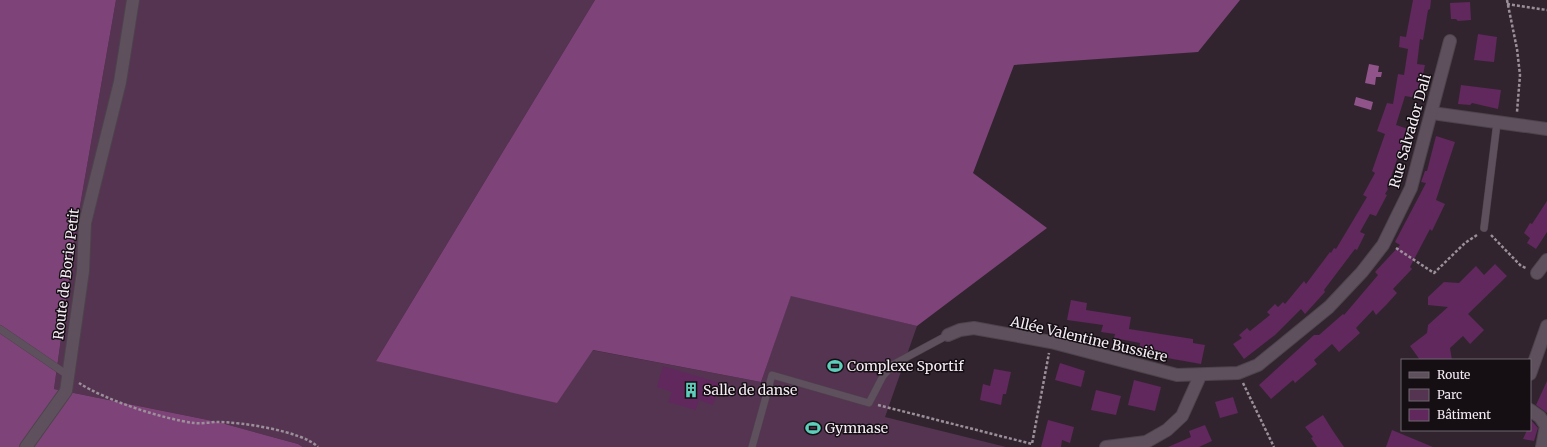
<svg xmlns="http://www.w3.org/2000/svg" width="1547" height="447" font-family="Merriweather,serif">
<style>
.green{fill:#553452}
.forest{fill:#7e4379}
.water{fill:#90548b}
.building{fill:#60285c}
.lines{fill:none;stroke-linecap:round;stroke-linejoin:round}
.lane-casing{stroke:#4d434c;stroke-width:8}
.street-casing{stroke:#4d434c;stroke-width:14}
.path{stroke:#9b9099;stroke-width:2.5;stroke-dasharray:3 2;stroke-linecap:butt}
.lane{stroke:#5f505d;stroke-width:7}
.street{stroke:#5f505d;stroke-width:12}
.labels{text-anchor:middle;stroke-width:3;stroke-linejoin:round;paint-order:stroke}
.street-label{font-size:14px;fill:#f5ecf4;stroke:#150f14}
.poi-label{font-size:14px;fill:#f5ecf4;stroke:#150f14;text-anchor:start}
</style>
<rect width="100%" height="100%" fill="#31242f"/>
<path class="green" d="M116,0h479l-219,361 216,-11 169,32 30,-87 126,31 -32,91 121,30h-703l-5,-3 -80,-22 -164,-33 23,-166z"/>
<g class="forest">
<path d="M0,0h116l-39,223 -23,166 164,33 80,22 5,3h-303z"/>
<path d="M595,0h645l-42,52 -184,13 -41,108 74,55 -130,98 -126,-30 -30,86 -168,-32 -36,53 -181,-42z"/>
</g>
<g class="water">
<path d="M1369,64l10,2 -1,6h4l-1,5h-5l-1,8 -10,-2z"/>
<path d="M1356,97l17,5 -2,8 -17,-5z"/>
</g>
<g class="building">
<path d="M1413,0h18l-1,9 -2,1 -5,30 -3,-1 -3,25 8,1 -6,28h-2l-1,5 -11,-2 -9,29 12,4 -21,59 1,1 -3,5 2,1 -11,21 -6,-2 -10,18 5,2 -8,16 -2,-1 -31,41 1,2 -20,22 -4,-5 -26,26 -31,24 -11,-15 9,-6 -3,-3 8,-7 3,3 20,-16 -3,-3 8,-8 3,3 5,-5 2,2 19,-23 2,3 24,-32 1,1 3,-5 2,1 31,-52 -4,-2 12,-22 -3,-2 13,-37 -8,-3 10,-28 6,1 5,-30 6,1 4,-26 -9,-2 1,-11 6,1z"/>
<path d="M1470,2l1,18 -13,1 -2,-2h-5l-1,-16z"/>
<path d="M1478,34l19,3 -3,25 -20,-2z"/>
<path d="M1461,85l40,5 -3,19 -26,-6 -2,2 -12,-1z"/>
<path d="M1436,136l19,6 -19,58 9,4 -13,27 -2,-2 -20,38 2,2 -19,20 4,4 -10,11 -11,11 -3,-5 -17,18 4,5 -21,19 -7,-8 -18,16 3,4 -22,19 -2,-3 -22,19 -12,-14 55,-50h5l24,-21 1,1 34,-40 -3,-3 25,-27 -5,-3 31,-59 -5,-1 4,-11h2z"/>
<path d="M1547,201v31l-11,17 -9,-6 3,-5 -6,-5 6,-10 2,1z"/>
<path d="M1495,264l12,12 -39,38 16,16 -14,14 -7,-8 -13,12 2,12h-32l-10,-14 17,-13 1,-8 20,-18 -20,-2v-8l16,-15 15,1 17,-17 8,9z"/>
<path d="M1071,300l16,3 -1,7 45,7 -2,12 64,10v4l12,2 -4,19 -62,-11 1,-10 -26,-5 1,-4 -14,-2 2,-7 -36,-5z"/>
<path d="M1060,363l25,8 -4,16 -26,-7z"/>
<path d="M663,366l57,17 -7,22 -14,-5 -3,10 -28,-8 4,-10 -15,-5z"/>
<path d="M994,369l17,3 -5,22h-3l-2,11 -21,-5 3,-16 7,2z"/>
<path d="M1134,380l27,7 -6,24 -27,-6z"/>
<path d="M1547,381v32l-11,-8z"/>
<path d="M1096,390l25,6 -5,19 -25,-5z"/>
<path d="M1233,397l5,16 -18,5 -5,-16z"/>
<path d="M1323,415l10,16 11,16h-27l-6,-9 2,-1 -8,-10z"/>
<path d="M1530,419l8,9 -4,13 -11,-2 4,-9h3z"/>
<path d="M1048,420l26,7 -4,16 -8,-3 -1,7h-20z"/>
<path d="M1205,425l7,16 -13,6h-31l23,-10 -2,-6z"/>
<path d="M1392,430l41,17h-47z"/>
</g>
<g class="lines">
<g class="lane-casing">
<g id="lane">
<path d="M1484,228l13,-105"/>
<path d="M0,329l69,47"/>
<path d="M752,447l20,-72 97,28 14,-27 11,-12 54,-29"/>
</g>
</g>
<g class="street-casing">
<g id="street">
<path d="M1432,113l115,16"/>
<path d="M1537,273l10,-13"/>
<path d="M948,335l12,-5 14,-2 77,14 126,33 61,-2 20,-8 71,-58 33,-35 21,-27 28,-57 39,-147"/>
<path d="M1530,374l17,-48"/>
<path d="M1530,410l10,7 6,9 -4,21"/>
<path d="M26,447l40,-56 17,-120 2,-48 35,-141 13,-82"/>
<path d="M1106,447l40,-5 21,-12 15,-14 18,-40"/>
</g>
</g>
<g class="path">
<path d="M1507,0l10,49 3,26 -3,37"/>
<path d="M1507,4l40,6"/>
<path d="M1491,235l30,31 5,2"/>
<path d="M1396,248l38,25 31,-30 12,-8"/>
<path d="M79,383c26,17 84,36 115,40 8,1 16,-1 24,-1 23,0 84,9 100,25"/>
<path d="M1243,383l31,64"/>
<path d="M878,405l154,39 17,-91"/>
</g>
<use href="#lane" class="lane"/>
<use href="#street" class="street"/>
</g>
<defs>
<g id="stadium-bare" transform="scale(1.2)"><path d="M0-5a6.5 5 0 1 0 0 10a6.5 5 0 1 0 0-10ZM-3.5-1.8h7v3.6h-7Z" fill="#5cceba" stroke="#150f14" stroke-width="2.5" paint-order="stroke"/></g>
<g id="building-bare" transform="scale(1.2)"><path d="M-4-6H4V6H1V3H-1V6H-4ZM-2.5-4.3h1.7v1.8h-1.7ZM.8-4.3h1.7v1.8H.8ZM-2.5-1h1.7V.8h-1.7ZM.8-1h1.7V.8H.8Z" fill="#5cceba" stroke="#150f14" stroke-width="2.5" paint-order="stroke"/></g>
</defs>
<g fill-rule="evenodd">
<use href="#stadium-bare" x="835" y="366"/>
<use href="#building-bare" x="691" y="390"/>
<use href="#stadium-bare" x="813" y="428"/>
</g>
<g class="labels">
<g class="street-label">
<text transform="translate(1410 131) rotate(-74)" y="5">Rue Salvador Dali</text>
<text transform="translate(66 274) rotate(-83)" y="5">Route de Borie Petit</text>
<text transform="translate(1089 339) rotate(13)" y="5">Allée Valentine Bussière</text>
</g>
<g class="poi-label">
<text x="847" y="371">Complexe Sportif</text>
<text x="703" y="395">Salle de danse</text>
<text x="825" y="433">Gymnase</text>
</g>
</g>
<rect x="1401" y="359" width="130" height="72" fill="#150f14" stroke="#6f676e"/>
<rect x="1409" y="372" width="20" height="6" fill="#5f505d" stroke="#6f676e"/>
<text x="1437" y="379" font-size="12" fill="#f5ecf4">Route</text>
<rect x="1409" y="389" width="20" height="12" fill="#553452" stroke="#6f676e"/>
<text x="1437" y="399" font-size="12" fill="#f5ecf4">Parc</text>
<rect x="1409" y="409" width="20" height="12" fill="#60285c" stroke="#6f676e"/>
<text x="1437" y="419" font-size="12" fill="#f5ecf4">Bâtiment</text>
</svg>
